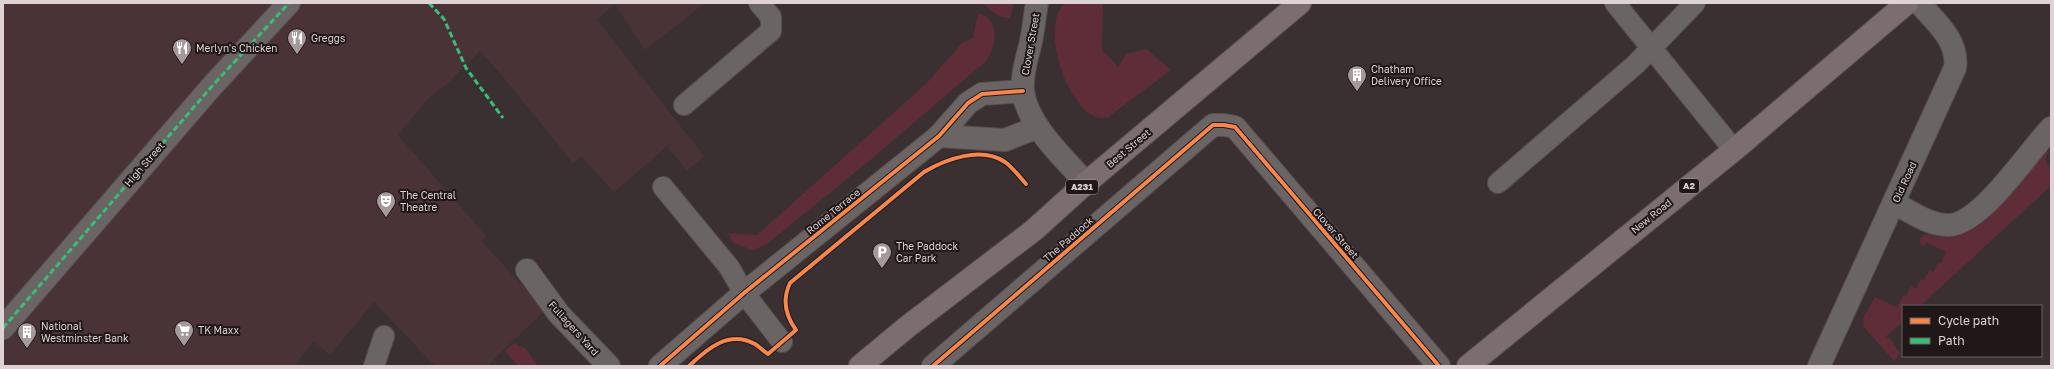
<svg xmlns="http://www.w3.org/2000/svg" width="2054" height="369" font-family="'Golos Text',sans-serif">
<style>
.built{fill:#4a3337}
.green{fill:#5f2d38}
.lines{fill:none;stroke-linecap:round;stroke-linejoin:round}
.service-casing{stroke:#564e4f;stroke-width:22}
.pedestrian-casing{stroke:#564e4f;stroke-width:24}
.minor-casing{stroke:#564e4f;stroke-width:24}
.primary-casing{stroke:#564e4f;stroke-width:24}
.service{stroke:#6b6465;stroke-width:20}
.pedestrian{stroke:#6b6465;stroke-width:22}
.minor{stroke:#6b6465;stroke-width:22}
.primary{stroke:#7b6d70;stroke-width:22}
.quiet{stroke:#3abd76;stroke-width:3;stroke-dasharray:6 3;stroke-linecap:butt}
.cycleway-casing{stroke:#1f1718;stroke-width:6}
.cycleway{stroke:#f5874c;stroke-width:4}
.labels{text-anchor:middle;stroke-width:4;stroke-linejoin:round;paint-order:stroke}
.shield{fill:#1f1718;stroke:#a59a9c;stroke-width:1}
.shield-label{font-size:9px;font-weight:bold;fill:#ded2d4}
.poi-label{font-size:10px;fill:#ded2d4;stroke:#1f1718;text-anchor:start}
.street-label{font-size:10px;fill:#ded2d4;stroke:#1f1718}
</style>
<rect width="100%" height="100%" fill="#3a3032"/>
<path class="built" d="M3,3h702l-60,47 -30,-46 -18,16 107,136 -17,15 -20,-25 -53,46 -33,-36 -8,7 -72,-89 -21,-23 -29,29 -24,20 -29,35 89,102 -6,4 64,69 -58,56h-52l-61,-64 -44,53 -16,-14 -18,22 3,3h-296z"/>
<g class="green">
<path d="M981,3h33l-4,15c-13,1 -18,-9 -29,-15z"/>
<path d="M1065,3h38l-1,47 16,17 8,-13 20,-5 25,21 -63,47c-33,12 -72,-88 -43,-114z"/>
<path d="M978,13c23,5 18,35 8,48l-111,95 -108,88 -14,6 -20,-7 -5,-10 29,2 169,-151 37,-42 10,-4z"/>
<path d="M2044,151l5,1 -4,7 6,12v15l-131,120h-17v16l-17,14 6,5 8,13 -6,7 -31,-35 1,-10 11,-19 22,10 6,-12 3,1 5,-10 5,3 5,-10 3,1 6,-10 3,2 5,-9h3l5,-11 -20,-10 -2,4 -4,-3v-4l5,-5c5,0 10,3 15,3 19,1 34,-6 48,-19z"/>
<path d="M514,343l12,6 12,17h-20l-13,-15z"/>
</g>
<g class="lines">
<g class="service-casing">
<g id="service">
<path d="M1615,3l119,147"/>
<path d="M684,105l87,-74v-14l-12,-14"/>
<path d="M1498,183l137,-118 60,-62"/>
<path d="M663,187l66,80 15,26 38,49"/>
<path d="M374,366l10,-30"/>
</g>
</g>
<g class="pedestrian-casing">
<path id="pedestrian" d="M3,328l210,-243 76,-82"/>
</g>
<g class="minor-casing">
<g id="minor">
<path d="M1037,3c-2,11 -3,22 -5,33 -3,18 -11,36 -9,55 4,34 41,67 63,92"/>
<path d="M939,136l66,4 33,-13"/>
<path d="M1894,203c17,9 35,22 54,22 32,1 80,-73 103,-97"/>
<path d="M527,270l32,44 50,52"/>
<path d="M660,366l84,-73 195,-157 29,-33 14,-9 41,-3"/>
<path d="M933,366l280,-241h11l11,2 204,239"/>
<path d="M1819,366l136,-298c4,-27 -19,-46 -36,-65"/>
</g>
</g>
<g class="primary-casing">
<g id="primary">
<path d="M860,366l47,-39 127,-97 52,-47 214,-180"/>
<path d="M1468,366l266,-216 173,-147"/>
</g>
</g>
<use href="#service" class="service"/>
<use href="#pedestrian" class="pedestrian"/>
<use href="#minor" class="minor"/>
<use href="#primary" class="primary"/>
<g class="quiet">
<path d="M429,3l15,16 22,49 37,50"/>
<path d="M3,328l210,-243 76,-82"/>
</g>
<g class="cycleway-casing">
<g id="cycleway">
<path d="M660,366l84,-73 195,-157 29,-33 14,-9 41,-3"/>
<path d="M689,366c19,-18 40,-36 66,-22 5,3 8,7 13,10l28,-24c-11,-15 -14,-30 -6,-47l134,-111c22,-13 57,-26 81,-10 8,6 15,15 21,22"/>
<path d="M933,366l280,-241h11l11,2 204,239"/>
</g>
</g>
<use href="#cycleway" class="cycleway"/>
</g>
<defs>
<g id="restaurant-pin" transform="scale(1)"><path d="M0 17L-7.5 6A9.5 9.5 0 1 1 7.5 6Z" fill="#a5999b" stroke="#1f1718"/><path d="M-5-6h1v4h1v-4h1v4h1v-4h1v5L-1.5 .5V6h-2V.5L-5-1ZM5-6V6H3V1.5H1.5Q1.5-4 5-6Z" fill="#fff"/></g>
<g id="building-pin" transform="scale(1)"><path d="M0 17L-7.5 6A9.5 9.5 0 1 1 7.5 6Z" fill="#a5999b" stroke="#1f1718"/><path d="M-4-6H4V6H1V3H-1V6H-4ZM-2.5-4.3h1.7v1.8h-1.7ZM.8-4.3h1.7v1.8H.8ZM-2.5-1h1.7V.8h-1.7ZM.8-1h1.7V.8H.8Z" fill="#fff"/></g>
<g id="theatre-pin" transform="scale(1)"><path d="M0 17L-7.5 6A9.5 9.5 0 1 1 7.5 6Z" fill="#a5999b" stroke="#1f1718"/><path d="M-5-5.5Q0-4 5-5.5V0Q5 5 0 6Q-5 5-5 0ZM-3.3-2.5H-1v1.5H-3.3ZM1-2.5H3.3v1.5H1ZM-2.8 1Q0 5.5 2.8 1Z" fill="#fff"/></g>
<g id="parking-pin" transform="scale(1)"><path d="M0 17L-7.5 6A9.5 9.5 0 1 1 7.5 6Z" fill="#a5999b" stroke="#1f1718"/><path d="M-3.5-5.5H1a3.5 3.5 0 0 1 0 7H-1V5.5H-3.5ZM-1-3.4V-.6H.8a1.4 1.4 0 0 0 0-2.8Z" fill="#fff"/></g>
<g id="supermarket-pin" transform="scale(1)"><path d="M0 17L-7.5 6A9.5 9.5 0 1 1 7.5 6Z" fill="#a5999b" stroke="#1f1718"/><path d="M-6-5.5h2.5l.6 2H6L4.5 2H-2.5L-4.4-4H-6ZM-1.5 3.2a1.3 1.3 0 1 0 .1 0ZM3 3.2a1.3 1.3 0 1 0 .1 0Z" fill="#fff"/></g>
</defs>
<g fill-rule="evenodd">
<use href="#restaurant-pin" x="297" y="38"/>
<use href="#restaurant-pin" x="182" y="48"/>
<use href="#building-pin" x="1357" y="75"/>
<use href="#theatre-pin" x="386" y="201"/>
<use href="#parking-pin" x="882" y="252"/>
<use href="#supermarket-pin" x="184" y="330"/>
<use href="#building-pin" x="27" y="332"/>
</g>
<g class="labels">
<g class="shield">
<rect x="1679" y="179" width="20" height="14" rx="3"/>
<rect x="1066" y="180" width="32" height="14" rx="3"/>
</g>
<g class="shield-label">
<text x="1689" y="189">A2</text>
<text x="1082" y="190">A231</text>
</g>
<g class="poi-label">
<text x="311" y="42">Greggs</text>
<text x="196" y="52">Merlyn's Chicken</text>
<text x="1371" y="73">Chatham<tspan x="1371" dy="12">Delivery Office</tspan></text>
<text x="400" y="199">The Central<tspan x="400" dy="12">Theatre</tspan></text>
<text x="896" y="250">The Paddock<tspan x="896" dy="12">Car Park</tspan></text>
<text x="41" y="330">National<tspan x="41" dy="12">Westminster Bank</tspan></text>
<text x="198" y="334">TK Maxx</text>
</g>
<g class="street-label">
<text transform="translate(1030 44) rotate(-80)" y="4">Clover Street</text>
<text transform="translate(1128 148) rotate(-40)" y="4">Best Street</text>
<text transform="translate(144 164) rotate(-49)" y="4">High Street</text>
<text transform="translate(1904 182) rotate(-65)" y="4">Old Road</text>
<text transform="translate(833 211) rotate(-39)" y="4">Rome Terrace</text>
<text transform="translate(1651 216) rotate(-39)" y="4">New Road</text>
<text transform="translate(1336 233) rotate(49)" y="4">Clover Street</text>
<text transform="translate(1068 239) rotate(-41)" y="4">The Paddock</text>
<text transform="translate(574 328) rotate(48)" y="4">Fullagers Yard</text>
</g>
</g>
<rect width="2054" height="369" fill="none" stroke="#ded2d4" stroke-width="8"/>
<rect x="1902" y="305" width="140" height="52" fill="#1f1718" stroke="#6b6263"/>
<rect x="1910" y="318" width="20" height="6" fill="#f5874c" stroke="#6b6263"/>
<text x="1938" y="325" font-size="12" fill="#ded2d4">Cycle path</text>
<rect x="1910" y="338" width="20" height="6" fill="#3abd76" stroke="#6b6263"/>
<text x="1938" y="345" font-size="12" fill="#ded2d4">Path</text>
</svg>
